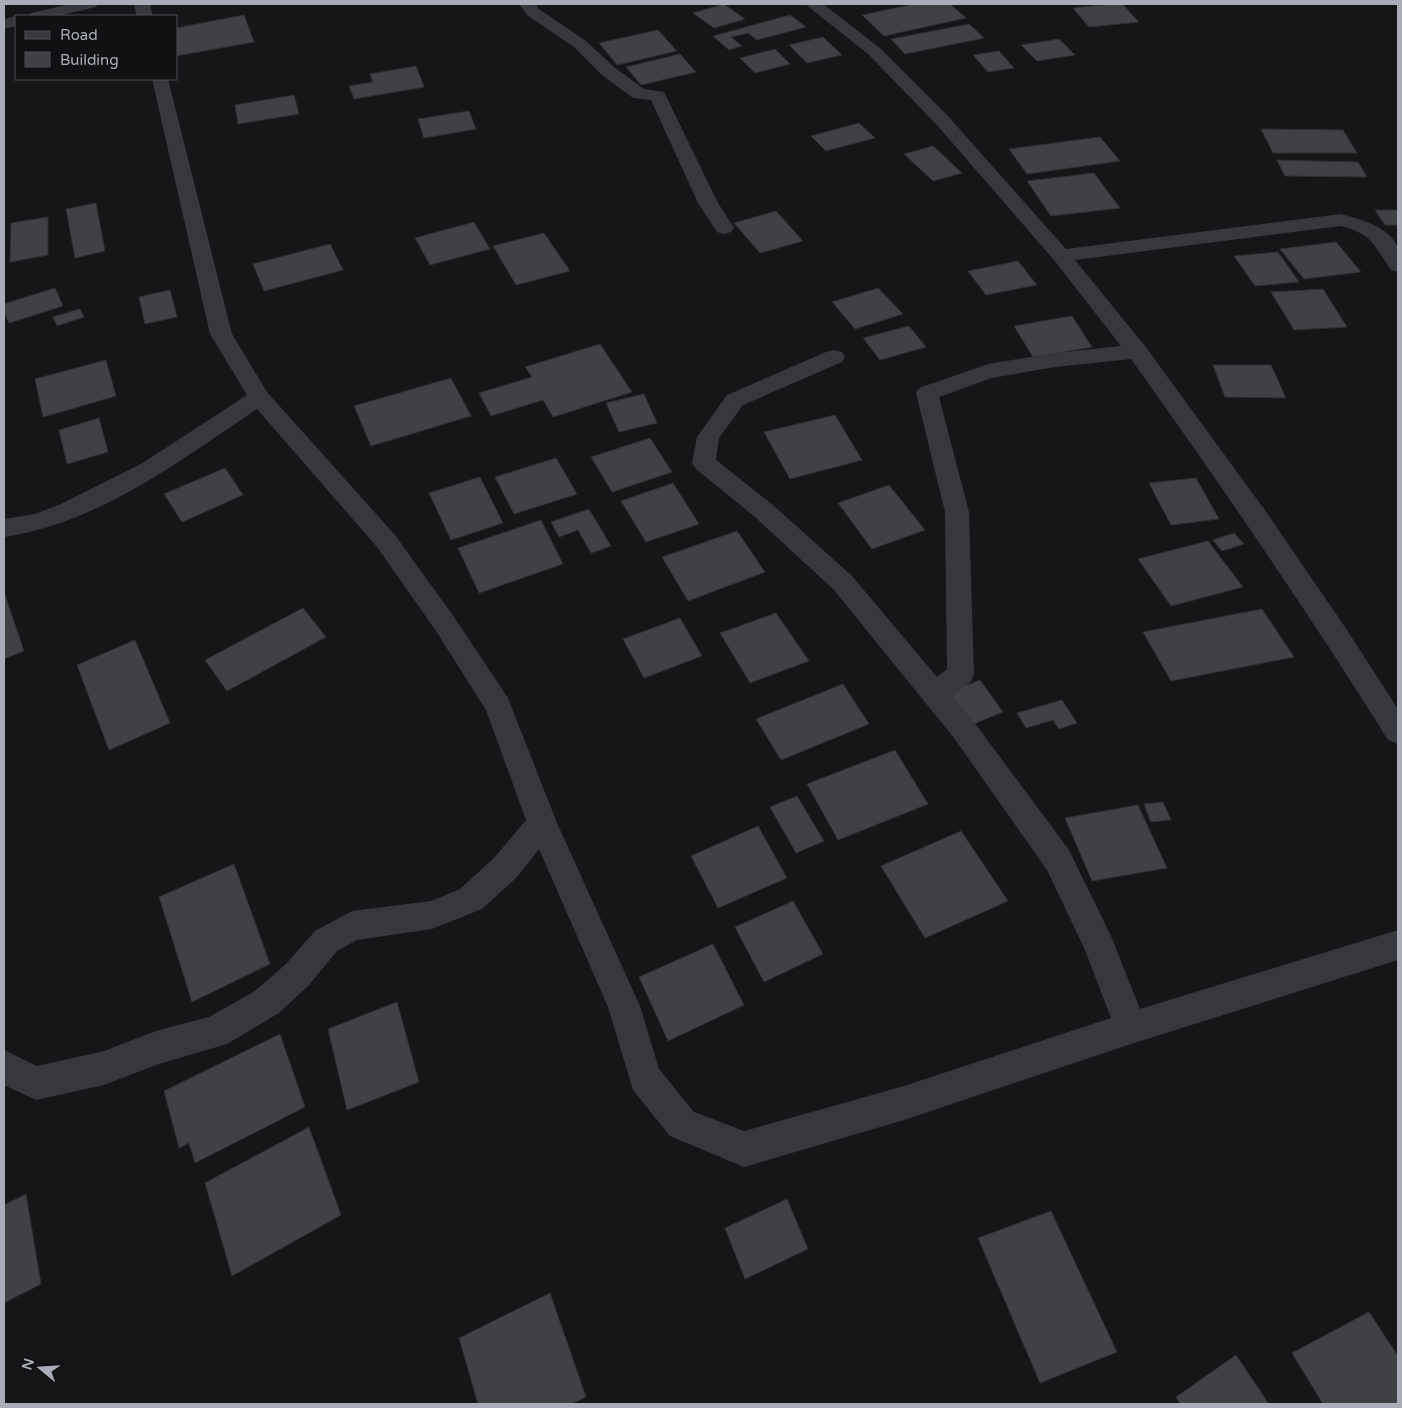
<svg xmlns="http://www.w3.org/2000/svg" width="1402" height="1408" font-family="'Varela Round',sans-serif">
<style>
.building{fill:#404145;stroke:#303034}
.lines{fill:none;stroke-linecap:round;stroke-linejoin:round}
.minor{fill:#37383d;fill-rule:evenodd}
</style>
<rect width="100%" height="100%" fill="#161618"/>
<g class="building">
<path d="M724,4l21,15 -31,9 -21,-15z"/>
<path d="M915,4h35l16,14 -82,18 -22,-21z"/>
<path d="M1113,4h9l17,18 -50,5 -16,-19z"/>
<path d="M244,15l10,27 -78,14v-28z"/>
<path d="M790,15l16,12 -49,13 -9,-7 -17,4 11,9 -13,4 -16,-14z"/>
<path d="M969,24l15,14 -79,16 -14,-15z"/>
<path d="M658,30l19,21 -60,14 -18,-22z"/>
<path d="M823,37l19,18 -35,8 -18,-18z"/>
<path d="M1059,39l16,16 -38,6 -16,-16z"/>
<path d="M775,49l15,15 -35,9 -15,-15z"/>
<path d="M999,51l15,17 -26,4 -15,-17z"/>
<path d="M680,54l16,18 -55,13 -15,-18z"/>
<path d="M416,66l8,21 -70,12 -5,-13 24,-4 -3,-8z"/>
<path d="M294,95l5,19 -61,10 -3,-19z"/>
<path d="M469,111l7,18 -52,9 -6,-19z"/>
<path d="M859,123l16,15 -49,13 -15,-15z"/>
<path d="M1261,129l82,1 14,23h-84z"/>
<path d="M1100,137l20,24 -93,13 -18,-25z"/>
<path d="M933,146l29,27 -29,8 -29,-27z"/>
<path d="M1277,160l81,2 9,15 -82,-1z"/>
<path d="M1094,173l26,35 -69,8 -24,-35z"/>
<path d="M96,203l9,48 -30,7 -9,-49z"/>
<path d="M1375,210h23v15h-13z"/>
<path d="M776,211l27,30 -43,12 -26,-30z"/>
<path d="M48,217v38l-38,7 1,-39z"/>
<path d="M474,222l16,27 -60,16 -15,-27z"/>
<path d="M544,233l26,38 -54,14 -23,-39z"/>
<path d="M1336,242l25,30 -57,7 -24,-30z"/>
<path d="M330,244l13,26 -79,21 -11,-27z"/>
<path d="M1278,252l21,30 -44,4 -21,-30z"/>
<path d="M1018,261l19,24 -51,10 -18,-24z"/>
<path d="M55,288l8,18 -54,17 -5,-11v-8z"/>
<path d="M878,288l25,26 -48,15 -23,-27z"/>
<path d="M1323,289l24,38 -53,3 -23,-38z"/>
<path d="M170,290l7,27 -32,7 -6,-27z"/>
<path d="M80,309l4,8 -27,9 -4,-9z"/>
<path d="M1072,316l20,31 -59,10 -19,-31z"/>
<path d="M909,326l17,21 -46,13 -17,-22z"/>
<path d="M600,344l32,48 -79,25 -10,-17 -52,16 -12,-23 53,-16 -7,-10z"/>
<path d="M106,360l10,36 -73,21 -8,-38z"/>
<path d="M1213,365h58l15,33 -61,-1z"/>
<path d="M451,378l20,38 -100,30 -17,-40z"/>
<path d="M644,394l13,29 -38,9 -13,-29z"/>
<path d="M835,415l27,45 -72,19 -26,-47z"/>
<path d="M99,418l9,34 -41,12 -8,-34z"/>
<path d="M650,438l22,34 -60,20 -21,-35z"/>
<path d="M556,458l21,36 -63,20 -19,-37z"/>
<path d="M225,468l18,27 -61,27 -18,-28z"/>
<path d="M480,477l23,46 -52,17 -22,-47z"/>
<path d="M1196,478l23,41 -48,6 -22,-42z"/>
<path d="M673,483l26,41 -53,18 -25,-41z"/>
<path d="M889,485l36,45 -53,19 -34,-46z"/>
<path d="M589,509l22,37 -20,7 -13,-23 -19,7 -8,-15z"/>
<path d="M541,520l22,44 -84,29 -21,-45z"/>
<path d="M737,531l28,41 -77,29 -26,-44z"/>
<path d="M1234,533l10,11 -22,7 -9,-11z"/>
<path d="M1208,541l35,46 -72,19 -33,-47z"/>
<path d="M4,592l20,59 -20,8z"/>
<path d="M303,608l23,29 -99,54 -22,-31z"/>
<path d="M1262,609l32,48 -123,24 -28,-49z"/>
<path d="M776,613l33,48 -59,22 -30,-50z"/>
<path d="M680,618l22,38 -58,22 -21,-39z"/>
<path d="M135,640l35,83 -61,27 -32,-85z"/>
<path d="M980,680l23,32 -32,13 -23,-32z"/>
<path d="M843,684l26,40 -88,36 -25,-41z"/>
<path d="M1062,700l15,23 -18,6 -6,-9 -27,8 -9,-15z"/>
<path d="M895,750l33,54 -90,36 -31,-56z"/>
<path d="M797,796l27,45 -28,12 -26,-46z"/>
<path d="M1163,802l8,18 -20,2 -7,-18z"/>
<path d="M1138,805l29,63 -75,13 -27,-63z"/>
<path d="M758,826l29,52 -69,30 -27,-52z"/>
<path d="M961,831l47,70 -83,37 -44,-72z"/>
<path d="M234,864l36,100 -78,38 -33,-105z"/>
<path d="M793,901l30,53 -59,28 -29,-55z"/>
<path d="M713,944l31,61 -76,36 -29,-64z"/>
<path d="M397,1002l22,80 -72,28 -19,-81z"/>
<path d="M280,1034l25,73 -110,56 -6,-20 -10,5 -15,-57z"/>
<path d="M309,1127l32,88 -109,61 -27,-93z"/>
<path d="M26,1194l15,90 -37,19v-98z"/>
<path d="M787,1199l21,50 -63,30 -20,-51z"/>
<path d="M1051,1211l66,141 -77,31 -62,-145z"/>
<path d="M550,1293l36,104 -15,7h-93l-19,-66z"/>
<path d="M1369,1312l29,44v48h-75l-31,-51z"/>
<path d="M1236,1355l33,49h-89l-4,-7z"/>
</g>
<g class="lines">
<g class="minor">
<path d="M70,4h28l-2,3 -39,9h-28l2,-3z"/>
<path d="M134,4h16l3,12h-16z"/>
<path d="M519,4h16l4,5 47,32 28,26 30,22 20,3 54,111 16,25 -3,4 -7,2 -7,-2 -19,-29 -47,-103 -18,-2 -31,-23 -28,-28 -47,-32z"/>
<path d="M805,4h18l57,44 68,68 118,133 275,-35c18,5 50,13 57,34 2,6 0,18 0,24l-7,-2c-17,-24 -18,-36 -50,-44l-266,34 70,86 122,167 80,117 51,79v35l-10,-4c-81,-130 -168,-256 -257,-381l-76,8 -63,11 -53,19 30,115 5,162 -3,8 -19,14 22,26 95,128 42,86 29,73 258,-79v30l-267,84 -227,76 -160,47 -74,-31 -37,-46 -25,-83 -69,-158 -22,28 -35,32 -50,20 -75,11 -20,11 -29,35 -29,27 -52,31 -68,20 -55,21 -68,15 -32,-15v-35l33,16 67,-15 55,-21 50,-13 46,-26 31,-27 29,-33 37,-20 79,-10 29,-12 35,-32 31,-37 -40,-110 -50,-79 -59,-84 -120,-138c-78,52 -158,114 -253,128v-18l31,-5 26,-10 80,-40 106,-69 -37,-61 -58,-255h16l64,255 35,58 128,143 59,82 54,81 49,125 83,183 19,63 35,43 50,19 160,-45 207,-68 -26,-68 -38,-80 -93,-132 -120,-148 -79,-73 -59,-48 -4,-6 5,-26 30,-42 99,-43 8,-2 8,2 3,5 -3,5 -99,43 -24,33 -3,22 57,45 79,71 85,101 10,-8 -2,-157 -29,-119 3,-5 69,-24 67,-11 66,-7 -67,-86 -118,-136 -68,-70z"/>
<path d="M16,16v10l-12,3v-10z"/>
</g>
</g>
<rect width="1402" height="1408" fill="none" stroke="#a8adb8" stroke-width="10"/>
<rect x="15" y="15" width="162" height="65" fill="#111113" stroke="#4d4f55"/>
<rect x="25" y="31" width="25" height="8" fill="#37383d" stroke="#4d4f55"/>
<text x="60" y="40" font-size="15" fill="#a8adb8">Road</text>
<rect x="25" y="52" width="25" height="15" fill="#404145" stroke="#4d4f55"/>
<text x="60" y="65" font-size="15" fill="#a8adb8">Building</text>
<g transform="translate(40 1368) rotate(288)" stroke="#111113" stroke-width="4" paint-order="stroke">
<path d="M0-4L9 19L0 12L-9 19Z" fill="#a8adb8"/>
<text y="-8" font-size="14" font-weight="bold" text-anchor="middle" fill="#a8adb8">N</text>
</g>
</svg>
